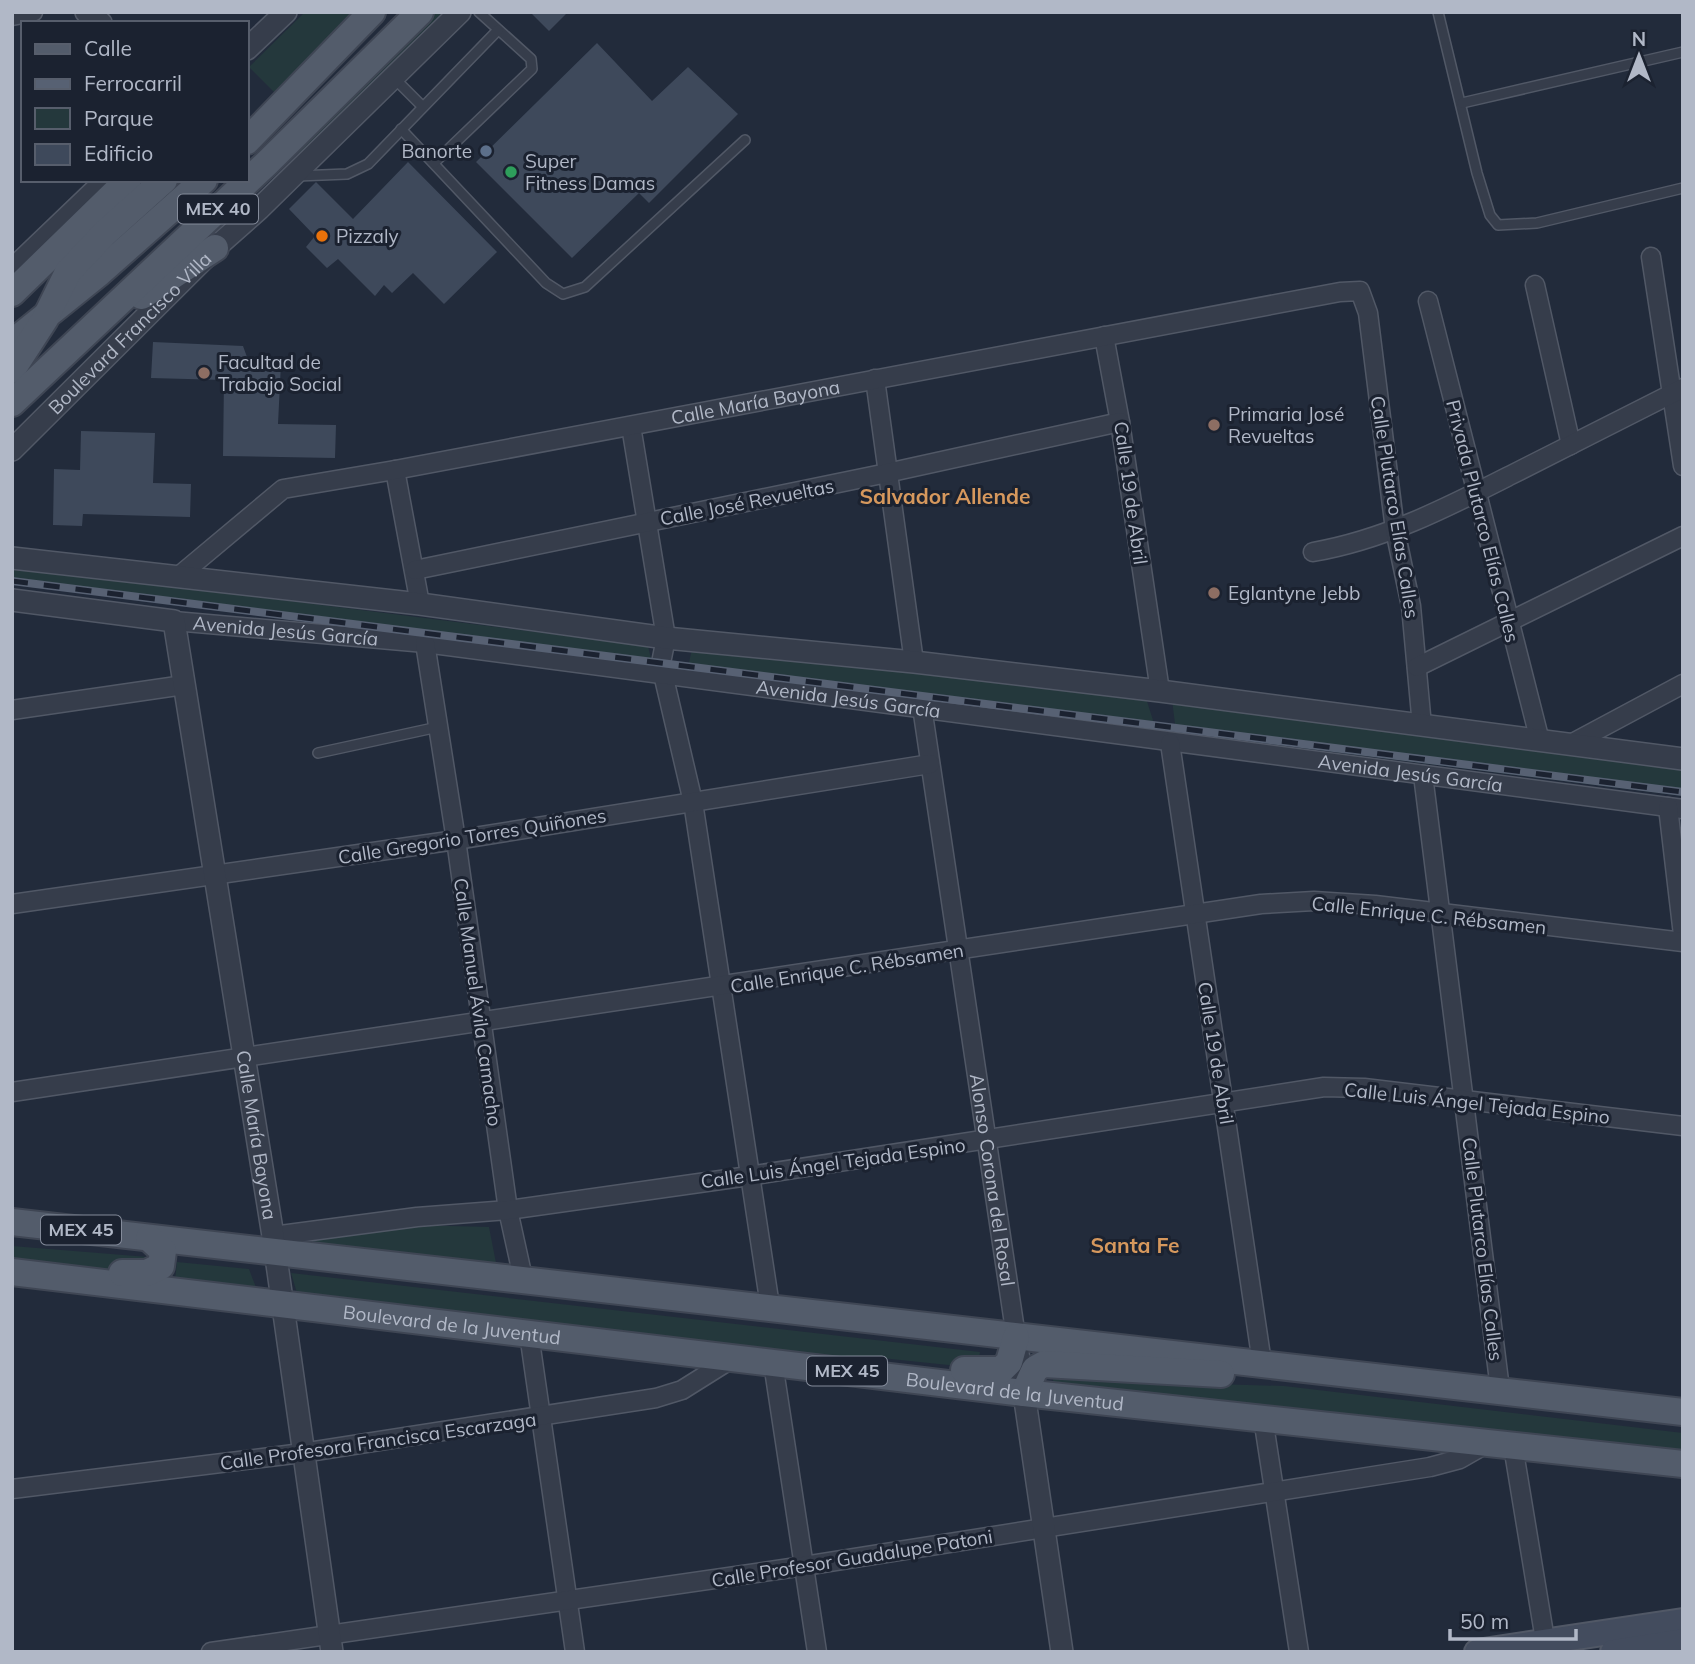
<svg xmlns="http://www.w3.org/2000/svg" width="1695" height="1664" font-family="Mulish,sans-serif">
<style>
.green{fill:#24383c}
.building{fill:#3e495b}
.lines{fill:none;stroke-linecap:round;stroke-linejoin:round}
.service-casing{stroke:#515866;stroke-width:12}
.minor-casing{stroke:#515866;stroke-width:21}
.tertiary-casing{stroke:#515866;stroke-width:24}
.secondary-casing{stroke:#515866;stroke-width:28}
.primary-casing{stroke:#3f4654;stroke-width:30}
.service{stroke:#363d4b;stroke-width:9}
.minor{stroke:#363d4b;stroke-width:18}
.tertiary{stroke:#363d4b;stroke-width:21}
.secondary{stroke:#434c5e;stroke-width:24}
.primary{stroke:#535c6b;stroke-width:26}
.rail-casing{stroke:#576173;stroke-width:8}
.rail{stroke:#1b2230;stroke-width:5;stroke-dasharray:16;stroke-linecap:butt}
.service-dot{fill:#5c6f8a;stroke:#1b2230;stroke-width:2.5}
.leisure-dot{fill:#2e9e5b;stroke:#1b2230;stroke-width:2.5}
.food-dot{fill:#e8710a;stroke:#1b2230;stroke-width:2.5}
.education-dot{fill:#8d6e63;stroke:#1b2230;stroke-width:2.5}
.labels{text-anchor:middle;stroke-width:6;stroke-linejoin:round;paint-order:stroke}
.shield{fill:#1b2230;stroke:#848b9a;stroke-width:2}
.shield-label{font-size:18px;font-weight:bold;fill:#b1b8c7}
.poi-label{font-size:19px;fill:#b1b8c7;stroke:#1b2230;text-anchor:start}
.street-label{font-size:19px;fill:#b1b8c7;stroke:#1b2230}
.neighbourhood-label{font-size:21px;font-weight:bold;fill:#d6985d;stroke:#1b2230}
</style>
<rect width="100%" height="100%" fill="#222b3b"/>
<g class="green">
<path d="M305,12h53l-84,80 -25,-25z"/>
<path d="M430,12h13l-144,142 -6,-7z"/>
<path d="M12,566l636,80 4,17 -640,-79z"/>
<path d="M692,649l454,49 11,35 -469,-66z"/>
<path d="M1172,700l511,64v32l-507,-64z"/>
<path d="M373,1224l116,3 7,36 -201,-16 18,-12z"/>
<path d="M12,1246l136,11 -3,7 -45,7 -88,-10z"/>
<path d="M177,1262l72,7 8,21 -82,-10z"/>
<path d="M291,1273l689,79 -3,16 -105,-11 -129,-5 -446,-59z"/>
<path d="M1053,1370l128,13 103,3 399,47v22l-630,-68z"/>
</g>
<g class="building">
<path d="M530,12h38l-19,19z"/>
<path d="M597,43l55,58 36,-34 50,47 -89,89 -10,-10 -67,65 -96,-96z"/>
<path d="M408,162l89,90 -53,52 -31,-31 -21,20 -8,-8 -9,11 -37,-37 -11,9 -21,-21 9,-11 -26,-27 27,-27 37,37z"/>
<path d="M153,342l90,4 4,11h25l9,6 -3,61 58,1 -1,33 -112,-2 1,-76 -73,-2z"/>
<path d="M81,431l74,2 -2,50 38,1 -1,33 -107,-3 -1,12 -29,-1 1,-56 26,1z"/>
</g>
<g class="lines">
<g class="service-casing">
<g id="service">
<path d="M1438,12l39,161 13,42 8,10 39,-2 146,-35"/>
<path d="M394,78l28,28"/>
<path d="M1462,103l221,-51"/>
<path d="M401,129l145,154 17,11 22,-7 160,-147"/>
<path d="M434,163l98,-94 -1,-10 -52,-47"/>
<path d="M297,176l50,-2 21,-10 130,-134"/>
<path d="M318,753l120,-26"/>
</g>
</g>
<g class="minor-casing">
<g id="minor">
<path d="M12,16l21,-4"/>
<path d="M1651,257l32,209"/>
<path d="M1535,285l36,160"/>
<path d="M1428,301l112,440"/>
<path d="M1104,336l16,86 40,269"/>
<path d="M875,379l39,283"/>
<path d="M631,426l35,212 -5,25 2,11 30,128 77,504"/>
<path d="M395,470l25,134"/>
<path d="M1313,552c71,-12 135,-45 198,-77 58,-29 114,-58 172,-87"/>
<path d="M415,570l472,-97 233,-51"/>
<path id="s1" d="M179,576l104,-87 112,-19 945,-178 20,-1 8,22 27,217 16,76 11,120"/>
<path id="s2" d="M174,621l251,22 1258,166"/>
<path d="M425,643l31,197 52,370 15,68"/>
<path d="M1417,667l266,-131"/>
<path id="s3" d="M922,707l94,630"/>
<path d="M12,710l172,-25"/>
<path d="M1170,743l92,620"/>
<path d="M1569,745l114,-61"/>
<path d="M1423,775l77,614"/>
<path d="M1668,807l15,128"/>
<path d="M12,904l444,-64 474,-76"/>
<path d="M12,1092l1249,-188 53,-3 61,4 308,37"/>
<path d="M273,1236l144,-19 91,-7 241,-34 575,-89 40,1 319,38"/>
<path d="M529,1334l46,318"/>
<path d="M773,1363l44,289"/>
<path d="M1263,1418l36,234"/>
<path d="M1513,1446l34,206"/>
<path d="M12,1489l290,-36 354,-55 26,-8 51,-32"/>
<path d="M211,1652l593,-86 626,-99 30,-8 28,-16"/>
</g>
</g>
<g class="tertiary-casing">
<g id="tertiary">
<path d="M86,12l15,11"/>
<path d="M247,49l39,-37"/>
<path d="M12,270l94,-90"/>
<path id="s4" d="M12,450l203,-202 44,-39 201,-197"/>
<path d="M12,558l408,46 246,34 248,24 246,29 523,68"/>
<path id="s5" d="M12,600l162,21 99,615 59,416"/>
<path d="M1016,1339l46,313"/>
</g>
</g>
<g class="secondary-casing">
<g id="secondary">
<path d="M1477,1652l206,-31"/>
<path d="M1613,1652l70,-11"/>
</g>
</g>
<g class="primary-casing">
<g id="primary">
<path d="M247,141l125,-129"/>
<path d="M12,293l116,-113"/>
<path d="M142,296l73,-48"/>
<path d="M12,343l87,-70 105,-93"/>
<path d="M12,370l33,-51 23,-47 37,-39 59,-53"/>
<path d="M12,403l255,-240 153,-151"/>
<path d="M12,1222l1671,190"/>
<path id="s6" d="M12,1272l1012,121 659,71"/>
<path d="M122,1273h25l14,-7 2,-15 -14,-13"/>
<path d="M964,1370h37l8,-8 7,-25"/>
<path d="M1024,1393l11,-24 9,-5 177,10"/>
</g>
</g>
<use href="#service" class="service"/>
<use href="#minor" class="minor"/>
<use href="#tertiary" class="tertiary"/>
<use href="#secondary" class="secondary"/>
<use href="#primary" class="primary"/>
<g class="rail-casing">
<path id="rail" d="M12,581l1671,211"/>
</g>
<use href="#rail" class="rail"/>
</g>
<circle class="service-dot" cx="486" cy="151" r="7"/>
<circle class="leisure-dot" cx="511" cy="172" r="7"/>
<circle class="food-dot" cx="322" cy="236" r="7"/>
<g class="education-dot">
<circle cx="204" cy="373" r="7"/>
<circle cx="1214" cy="425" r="7"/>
<circle cx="1214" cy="593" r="7"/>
</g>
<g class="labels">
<g class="shield">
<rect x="178" y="194.5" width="80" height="29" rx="5"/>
<rect x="41" y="1215.5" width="80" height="29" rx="5"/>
<rect x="807" y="1356.5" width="80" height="29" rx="5"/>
</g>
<g class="shield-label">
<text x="218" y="215">MEX 40</text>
<text x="81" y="1236">MEX 45</text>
<text x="847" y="1377">MEX 45</text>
</g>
<g class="poi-label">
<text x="472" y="158" text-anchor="end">Banorte</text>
<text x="525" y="168">Super<tspan x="525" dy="22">Fitness Damas</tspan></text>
<text x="336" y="243">Pizzaly</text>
<text x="218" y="369">Facultad de<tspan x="218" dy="22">Trabajo Social</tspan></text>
<text x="1228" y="421">Primaria José<tspan x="1228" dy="22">Revueltas</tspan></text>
<text x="1228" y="600">Eglantyne Jebb</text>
</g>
<g class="street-label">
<text dy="7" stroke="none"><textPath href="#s4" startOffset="166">Boulevard Francisco Villa</textPath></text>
<text dy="7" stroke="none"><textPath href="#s1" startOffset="616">Calle María Bayona</textPath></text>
<text transform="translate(1131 493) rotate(82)" y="7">Calle 19 de Abril</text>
<text transform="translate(747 502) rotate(-11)" y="7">Calle José Revueltas</text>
<text transform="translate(1395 507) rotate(81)" y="7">Calle Plutarco Elías Calles</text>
<text transform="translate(1483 521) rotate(76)" y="7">Privada Plutarco Elías Calles</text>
<text dy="7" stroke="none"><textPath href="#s2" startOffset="112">Avenida Jesús García</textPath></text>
<text dy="7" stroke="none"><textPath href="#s2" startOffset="679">Avenida Jesús García</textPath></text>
<text dy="7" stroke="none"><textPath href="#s2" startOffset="1246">Avenida Jesús García</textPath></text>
<text transform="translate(472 836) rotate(-9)" y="7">Calle Gregorio Torres Quiñones</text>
<text transform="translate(1429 915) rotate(6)" y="7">Calle Enrique C. Rébsamen</text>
<text transform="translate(847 968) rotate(-9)" y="7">Calle Enrique C. Rébsamen</text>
<text transform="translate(478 1002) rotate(82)" y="7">Calle Manuel Ávila Camacho</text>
<text transform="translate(1216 1053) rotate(81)" y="7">Calle 19 de Abril</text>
<text transform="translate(1477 1103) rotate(6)" y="7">Calle Luis Ángel Tejada Espino</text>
<text dy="7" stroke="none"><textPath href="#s5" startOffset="684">Calle María Bayona</textPath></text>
<text transform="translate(833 1163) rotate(-8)" y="7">Calle Luis Ángel Tejada Espino</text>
<text dy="7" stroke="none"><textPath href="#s3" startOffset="478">Alonso Corona del Rosal</textPath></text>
<text transform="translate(1483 1249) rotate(83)" y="7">Calle Plutarco Elías Calles</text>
<text dy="7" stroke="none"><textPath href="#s6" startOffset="443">Boulevard de la Juventud</textPath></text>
<text dy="7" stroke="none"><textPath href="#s6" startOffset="1010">Boulevard de la Juventud</textPath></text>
<text transform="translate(378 1441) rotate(-8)" y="7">Calle Profesora Francisca Escarzaga</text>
<text transform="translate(852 1558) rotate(-9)" y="7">Calle Profesor Guadalupe Patoni</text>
</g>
<g class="neighbourhood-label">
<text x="945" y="504">Salvador Allende</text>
<text x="1135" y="1253">Santa Fe</text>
</g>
</g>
<rect width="1695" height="1664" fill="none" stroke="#b1b8c7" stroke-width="28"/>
<rect x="21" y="21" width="228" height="161" fill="#1b2230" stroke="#575e6c" stroke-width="2"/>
<rect x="35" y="44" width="35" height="10" fill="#535c6b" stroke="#575e6c" stroke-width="2"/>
<text x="84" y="56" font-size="21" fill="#b1b8c7">Calle</text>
<rect x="35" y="79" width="35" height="10" fill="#576173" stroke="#575e6c" stroke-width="2"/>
<text x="84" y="91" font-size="21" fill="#b1b8c7">Ferrocarril</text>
<rect x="35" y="108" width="35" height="21" fill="#24383c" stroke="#575e6c" stroke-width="2"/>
<text x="84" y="126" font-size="21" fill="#b1b8c7">Parque</text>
<rect x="35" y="144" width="35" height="21" fill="#3e495b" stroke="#575e6c" stroke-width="2"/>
<text x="84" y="161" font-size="21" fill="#b1b8c7">Edificio</text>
<g transform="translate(1639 56)" stroke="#1b2230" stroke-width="5" paint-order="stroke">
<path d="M0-5L12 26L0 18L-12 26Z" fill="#b1b8c7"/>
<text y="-10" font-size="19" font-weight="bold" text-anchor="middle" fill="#b1b8c7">N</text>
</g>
<path d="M1450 1629v10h126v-10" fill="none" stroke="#b1b8c7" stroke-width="3.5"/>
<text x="1460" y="1629" font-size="21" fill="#b1b8c7" stroke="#1b2230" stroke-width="5" paint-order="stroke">50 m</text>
</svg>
